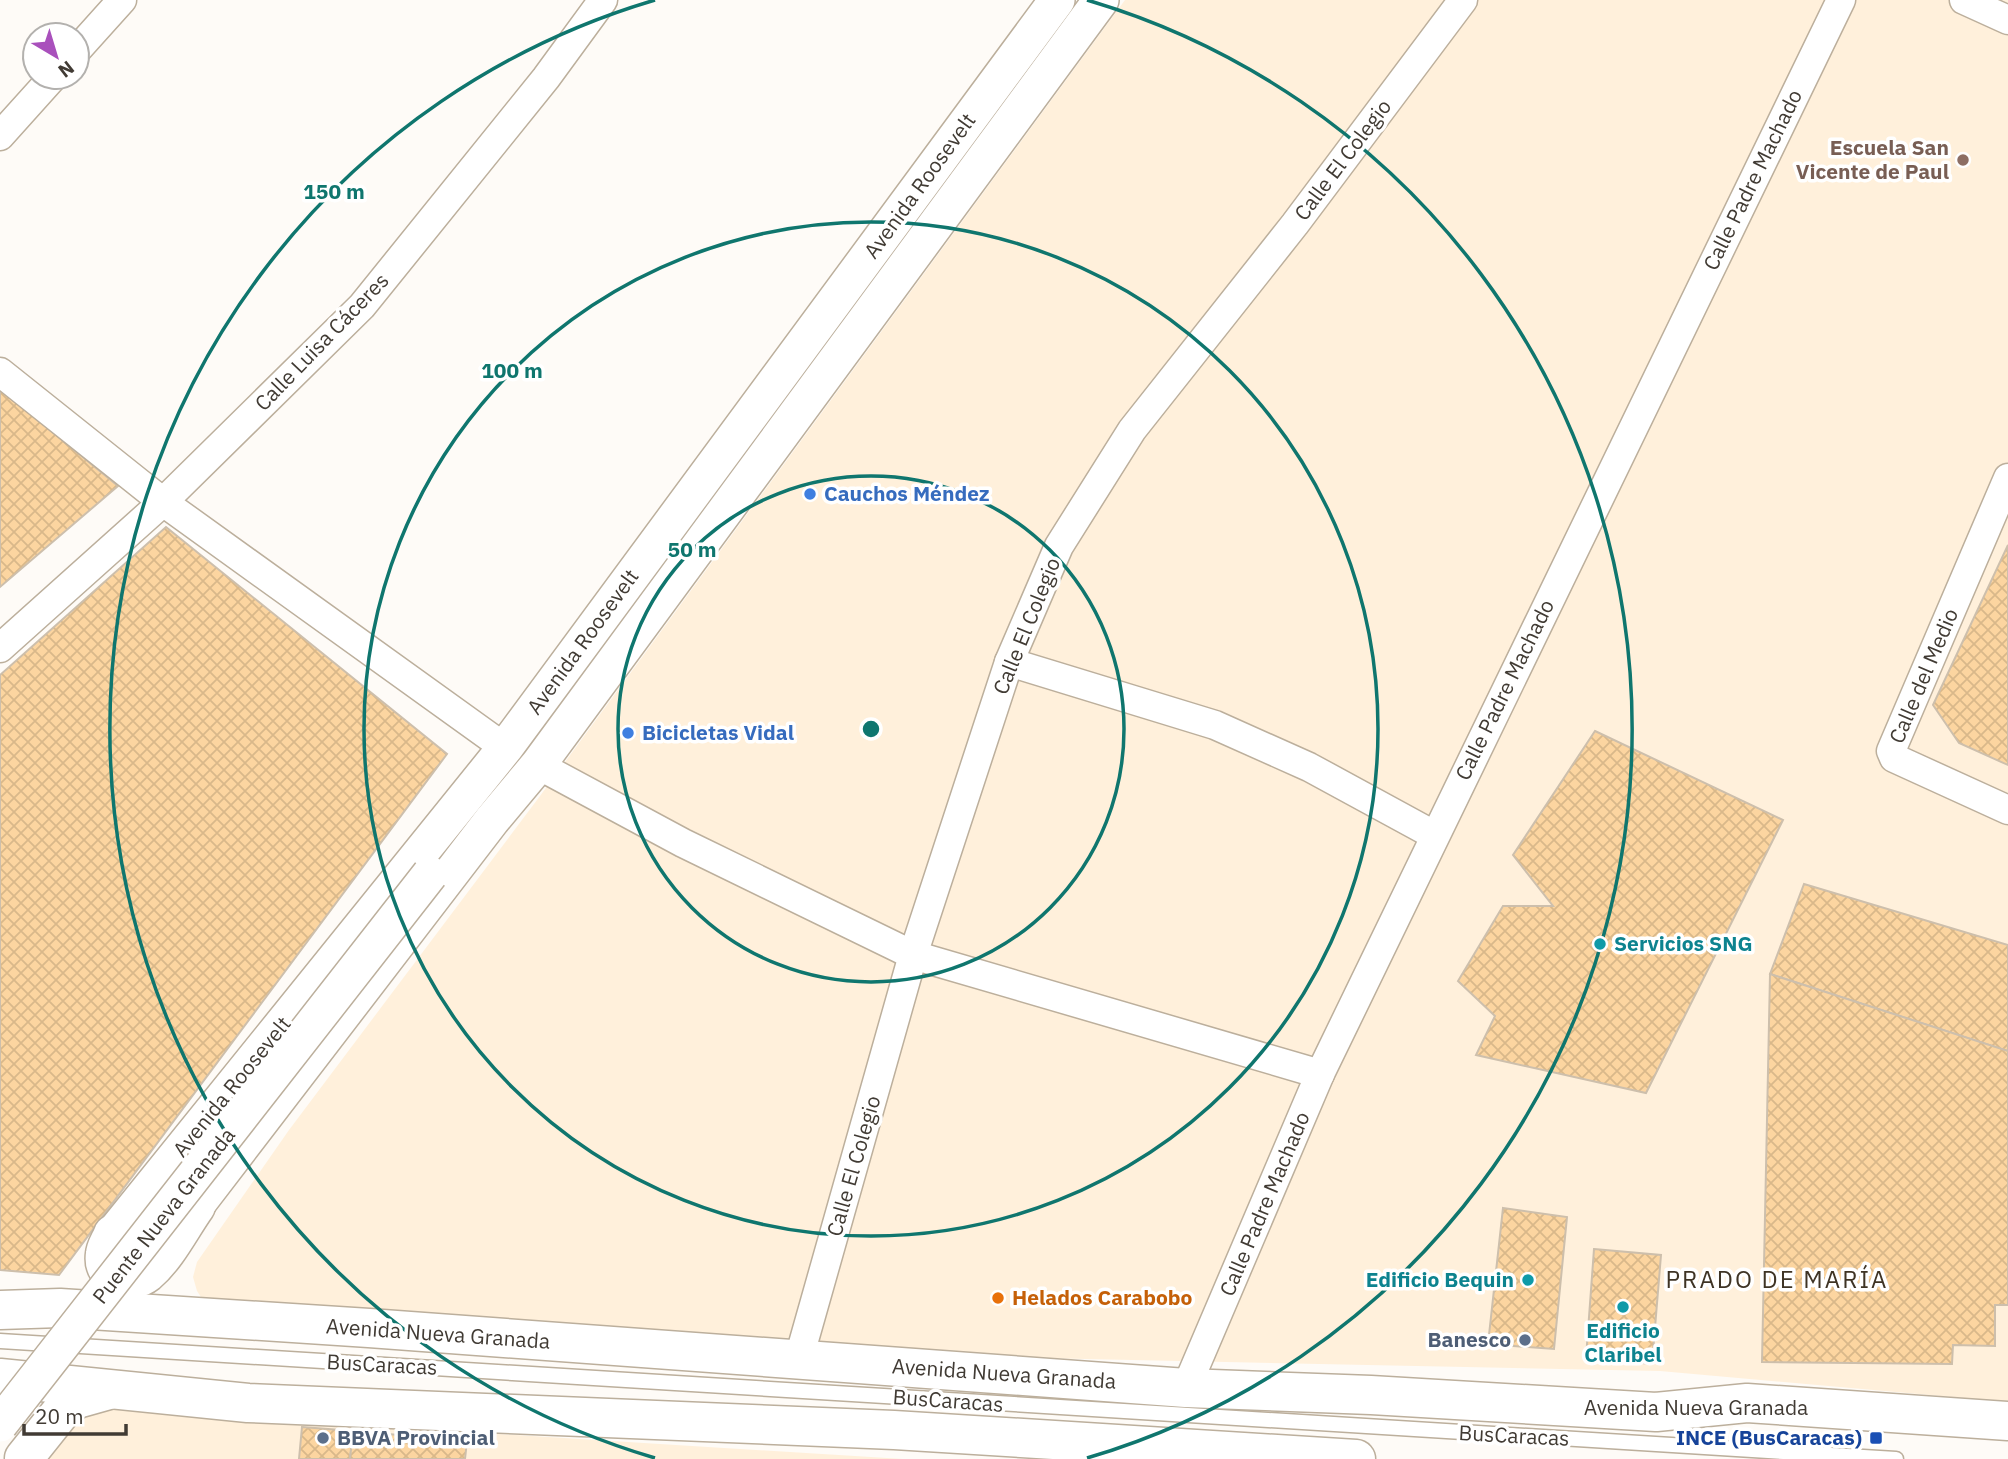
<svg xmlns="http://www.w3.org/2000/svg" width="2008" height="1459" font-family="'IBM Plex Sans',sans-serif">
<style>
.built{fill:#fff0db}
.building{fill:url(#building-cross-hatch);stroke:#cdbfac;stroke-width:2}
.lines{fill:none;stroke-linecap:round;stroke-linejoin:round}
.service-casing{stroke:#bcaf9c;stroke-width:17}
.minor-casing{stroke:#bcaf9c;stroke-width:31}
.tertiary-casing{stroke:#bcaf9c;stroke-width:38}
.secondary-casing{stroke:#bcaf9c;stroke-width:41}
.service{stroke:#fff;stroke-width:14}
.minor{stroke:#fff;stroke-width:28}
.tertiary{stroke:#fff;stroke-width:35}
.secondary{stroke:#fff;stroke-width:38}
.tertiary-bridge-casing{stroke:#bcaf9c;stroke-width:38;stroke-linecap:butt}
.tertiary-bridge{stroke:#fff;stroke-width:35}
.ring{fill:none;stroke:#0f766e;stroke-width:3.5}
.education-dot{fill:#8d6e63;stroke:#fff;stroke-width:2.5}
.shop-dot{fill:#3f7fe0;stroke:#fff;stroke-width:2.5}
.culture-dot{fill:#0f9aa8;stroke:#fff;stroke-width:2.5}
.food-dot{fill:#e8710a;stroke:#fff;stroke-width:2.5}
.service-dot{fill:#5c6f8a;stroke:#fff;stroke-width:2.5}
.transit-dot{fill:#1a4fb4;stroke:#fff;stroke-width:2.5}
.labels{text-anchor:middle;stroke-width:7;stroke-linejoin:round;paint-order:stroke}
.education-label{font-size:21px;font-weight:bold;fill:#785e54;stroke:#fff;text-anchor:end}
.street-label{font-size:21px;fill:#413b34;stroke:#fff}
.shop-label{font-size:21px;font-weight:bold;fill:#366cbe;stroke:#fff;text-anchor:start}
.culture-label{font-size:21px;font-weight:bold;fill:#0d838f;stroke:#fff;text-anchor:start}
.food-label{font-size:21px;font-weight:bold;fill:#c56008;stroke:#fff;text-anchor:start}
.service-label{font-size:21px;font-weight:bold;fill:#4e5e75;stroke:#fff;text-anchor:end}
.transit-label{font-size:21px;font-weight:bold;fill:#164399;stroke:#fff;text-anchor:end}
.quarter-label{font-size:24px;letter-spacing:2px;fill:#3f3425;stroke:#fff}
.centre{fill:#0f766e;stroke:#fff;stroke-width:3.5}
.ring-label{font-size:21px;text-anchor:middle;font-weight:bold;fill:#0f766e;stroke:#fff;stroke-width:7;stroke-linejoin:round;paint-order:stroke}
</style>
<defs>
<pattern id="building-cross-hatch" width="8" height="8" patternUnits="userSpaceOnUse" patternTransform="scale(1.75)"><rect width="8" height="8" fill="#fcd5a0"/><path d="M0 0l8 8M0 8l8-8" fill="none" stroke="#d9b88a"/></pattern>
</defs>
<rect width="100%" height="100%" fill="#fefbf7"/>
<g class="built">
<path d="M1125,0h883v1402l-348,-31 -674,-14 -783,-57 -6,-9 -4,-14 4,-15 92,-132 251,-334z"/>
<path d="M95,1405l291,22 517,32h-865z"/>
</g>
<g class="building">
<path d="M0,389l118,97 -118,101z"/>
<path d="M166,527l281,227 -388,521 -59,-5v-595z"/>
<path d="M2008,545v220l-49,-22 -26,-38z"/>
<path d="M1595,731l188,89 -137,273 -170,-38 19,-39 -37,-35 45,-75h50l-40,-51z"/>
<path d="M1804,884l204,61v106l-238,-77z"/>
<path d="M1770,974l238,77v254h-13v41l-42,-1 -1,19 -190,-2z"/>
<path d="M1503,1208l64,9 -13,132 -66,-5z"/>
<path d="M1594,1249l67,6 -9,109 -66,-6z"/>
<path d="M302,1427l51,4 -3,28h-51z"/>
<path d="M353,1431l114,10 -2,18h-115z"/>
</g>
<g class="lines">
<g class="service-casing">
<path id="service" d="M0,1341l1896,118"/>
</g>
<g class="minor-casing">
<g id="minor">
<path d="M1964,0l44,20"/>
<path d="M77,50l45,-50"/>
<path d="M0,136l53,-59"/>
<path d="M0,372l163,130 342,246"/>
<path d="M2008,478l-117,273 3,7 114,52"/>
<path d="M0,648l163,-146 199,-196 184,-228 57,-78"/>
<path d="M1009,662l206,63 94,42 125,68"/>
<path d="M538,765l145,78 230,112 407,119"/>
<path d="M799,1358l114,-403 96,-293 50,-116 73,-116 163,-206 168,-224"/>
<path d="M1186,1388l134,-314 521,-1074"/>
</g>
</g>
<g class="tertiary-casing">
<g id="tertiary">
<path d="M196,1206l296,-386 46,-55 563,-765"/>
<path d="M113,1234l392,-486 552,-748"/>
</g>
</g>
<g class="secondary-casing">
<g id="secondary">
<path d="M113,1234c-2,6 -8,14 -8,20 -4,25 26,32 42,19 20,-17 34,-46 49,-67"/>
<path d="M0,1310l60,-2 309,20 817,60 185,7 285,17 91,-9 261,18"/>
<path d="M0,1378l248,25 646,27 462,29"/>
<path d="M24,1458l40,-50 13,-9 32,-9"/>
</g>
</g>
<use href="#service" class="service"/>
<use href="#minor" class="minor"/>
<use href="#tertiary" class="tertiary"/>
<use href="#secondary" class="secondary"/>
<g class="tertiary-bridge-casing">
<path id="tertiary-bridge" d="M0,1424l430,-550"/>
</g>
<use href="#tertiary-bridge" class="tertiary-bridge"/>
</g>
<g class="ring">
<circle cx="871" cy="729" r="253"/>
<circle cx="871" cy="729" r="507"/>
<path d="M655 1458A760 760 0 0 1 655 0M1087 0A760 760 0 0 1 1087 1458"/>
</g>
<circle class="education-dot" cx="1963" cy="160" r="7"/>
<g class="shop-dot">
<circle cx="810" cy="494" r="7"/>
<circle cx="628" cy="733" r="7"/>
</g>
<g class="culture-dot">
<circle cx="1600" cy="944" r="7"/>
<circle cx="1528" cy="1280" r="7"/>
<circle cx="1623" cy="1307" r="7"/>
</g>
<circle class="food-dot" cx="998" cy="1298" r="7"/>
<g class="service-dot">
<circle cx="1525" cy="1340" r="7"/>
<circle cx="323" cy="1438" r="7"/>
</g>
<rect class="transit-dot" x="1869" y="1431" width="14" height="14" rx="3.5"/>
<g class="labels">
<g class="education-label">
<text x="1949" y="155">Escuela San<tspan x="1949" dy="24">Vicente de Paul</tspan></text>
</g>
<g class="street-label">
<text transform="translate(1343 160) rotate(-53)" y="7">Calle El Colegio</text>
<text transform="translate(1753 180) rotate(-64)" y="7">Calle Padre Machado</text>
<text transform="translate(920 186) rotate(-54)" y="7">Avenida Roosevelt</text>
<text transform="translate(322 342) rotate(-46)" y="7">Calle Luisa Cáceres</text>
<text transform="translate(1027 626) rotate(-68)" y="7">Calle El Colegio</text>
<text transform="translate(583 642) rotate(-54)" y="7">Avenida Roosevelt</text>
<text transform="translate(1924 676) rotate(-67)" y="7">Calle del Medio</text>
<text transform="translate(1505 690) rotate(-64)" y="7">Calle Padre Machado</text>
<text transform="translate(232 1087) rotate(-51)" y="7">Avenida Roosevelt</text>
<text transform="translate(854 1166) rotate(-74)" y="7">Calle El Colegio</text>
<text transform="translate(1265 1204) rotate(-67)" y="7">Calle Padre Machado</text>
<text transform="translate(164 1216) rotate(-52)" y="7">Puente Nueva Granada</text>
<text transform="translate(438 1334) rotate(4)" y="7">Avenida Nueva Granada</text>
<text transform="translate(382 1365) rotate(3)" y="7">BusCaracas</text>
<text transform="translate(1004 1374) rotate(4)" y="7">Avenida Nueva Granada</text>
<text transform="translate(948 1401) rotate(4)" y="7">BusCaracas</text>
<text x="1696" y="1415">Avenida Nueva Granada</text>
<text transform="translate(1514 1436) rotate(3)" y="7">BusCaracas</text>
</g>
<g class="shop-label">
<text x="824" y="501">Cauchos Méndez</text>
<text x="642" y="740">Bicicletas Vidal</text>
</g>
<g class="culture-label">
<text x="1614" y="951">Servicios SNG</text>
<text x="1514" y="1287" text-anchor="end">Edificio Bequin</text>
<text x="1623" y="1338" text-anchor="middle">Edificio<tspan x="1623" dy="24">Claribel</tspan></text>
</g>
<g class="food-label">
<text x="1012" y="1305">Helados Carabobo</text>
</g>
<g class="service-label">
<text x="1511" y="1347">Banesco</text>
<text x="337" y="1445" text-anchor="start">BBVA Provincial</text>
</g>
<g class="transit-label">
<text x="1862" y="1445">INCE (BusCaracas)</text>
</g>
<g class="quarter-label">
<text x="1777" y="1288">PRADO DE MARÍA</text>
</g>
</g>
<circle cx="871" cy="729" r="10" class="centre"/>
<g class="ring-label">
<text x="334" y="199">150 m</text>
<text x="512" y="378">100 m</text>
<text x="692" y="557">50 m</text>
</g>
<g transform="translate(56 56) rotate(142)"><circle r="33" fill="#ffffff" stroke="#b3b1ae" stroke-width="2"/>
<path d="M0-5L12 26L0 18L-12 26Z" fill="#a950bc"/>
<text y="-10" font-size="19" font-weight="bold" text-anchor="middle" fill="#413b34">N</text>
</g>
<path d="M24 1424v10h102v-10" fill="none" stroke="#413b34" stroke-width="3.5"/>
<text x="35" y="1424" font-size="21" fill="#413b34" stroke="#ffffff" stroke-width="5" paint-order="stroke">20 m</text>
</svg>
